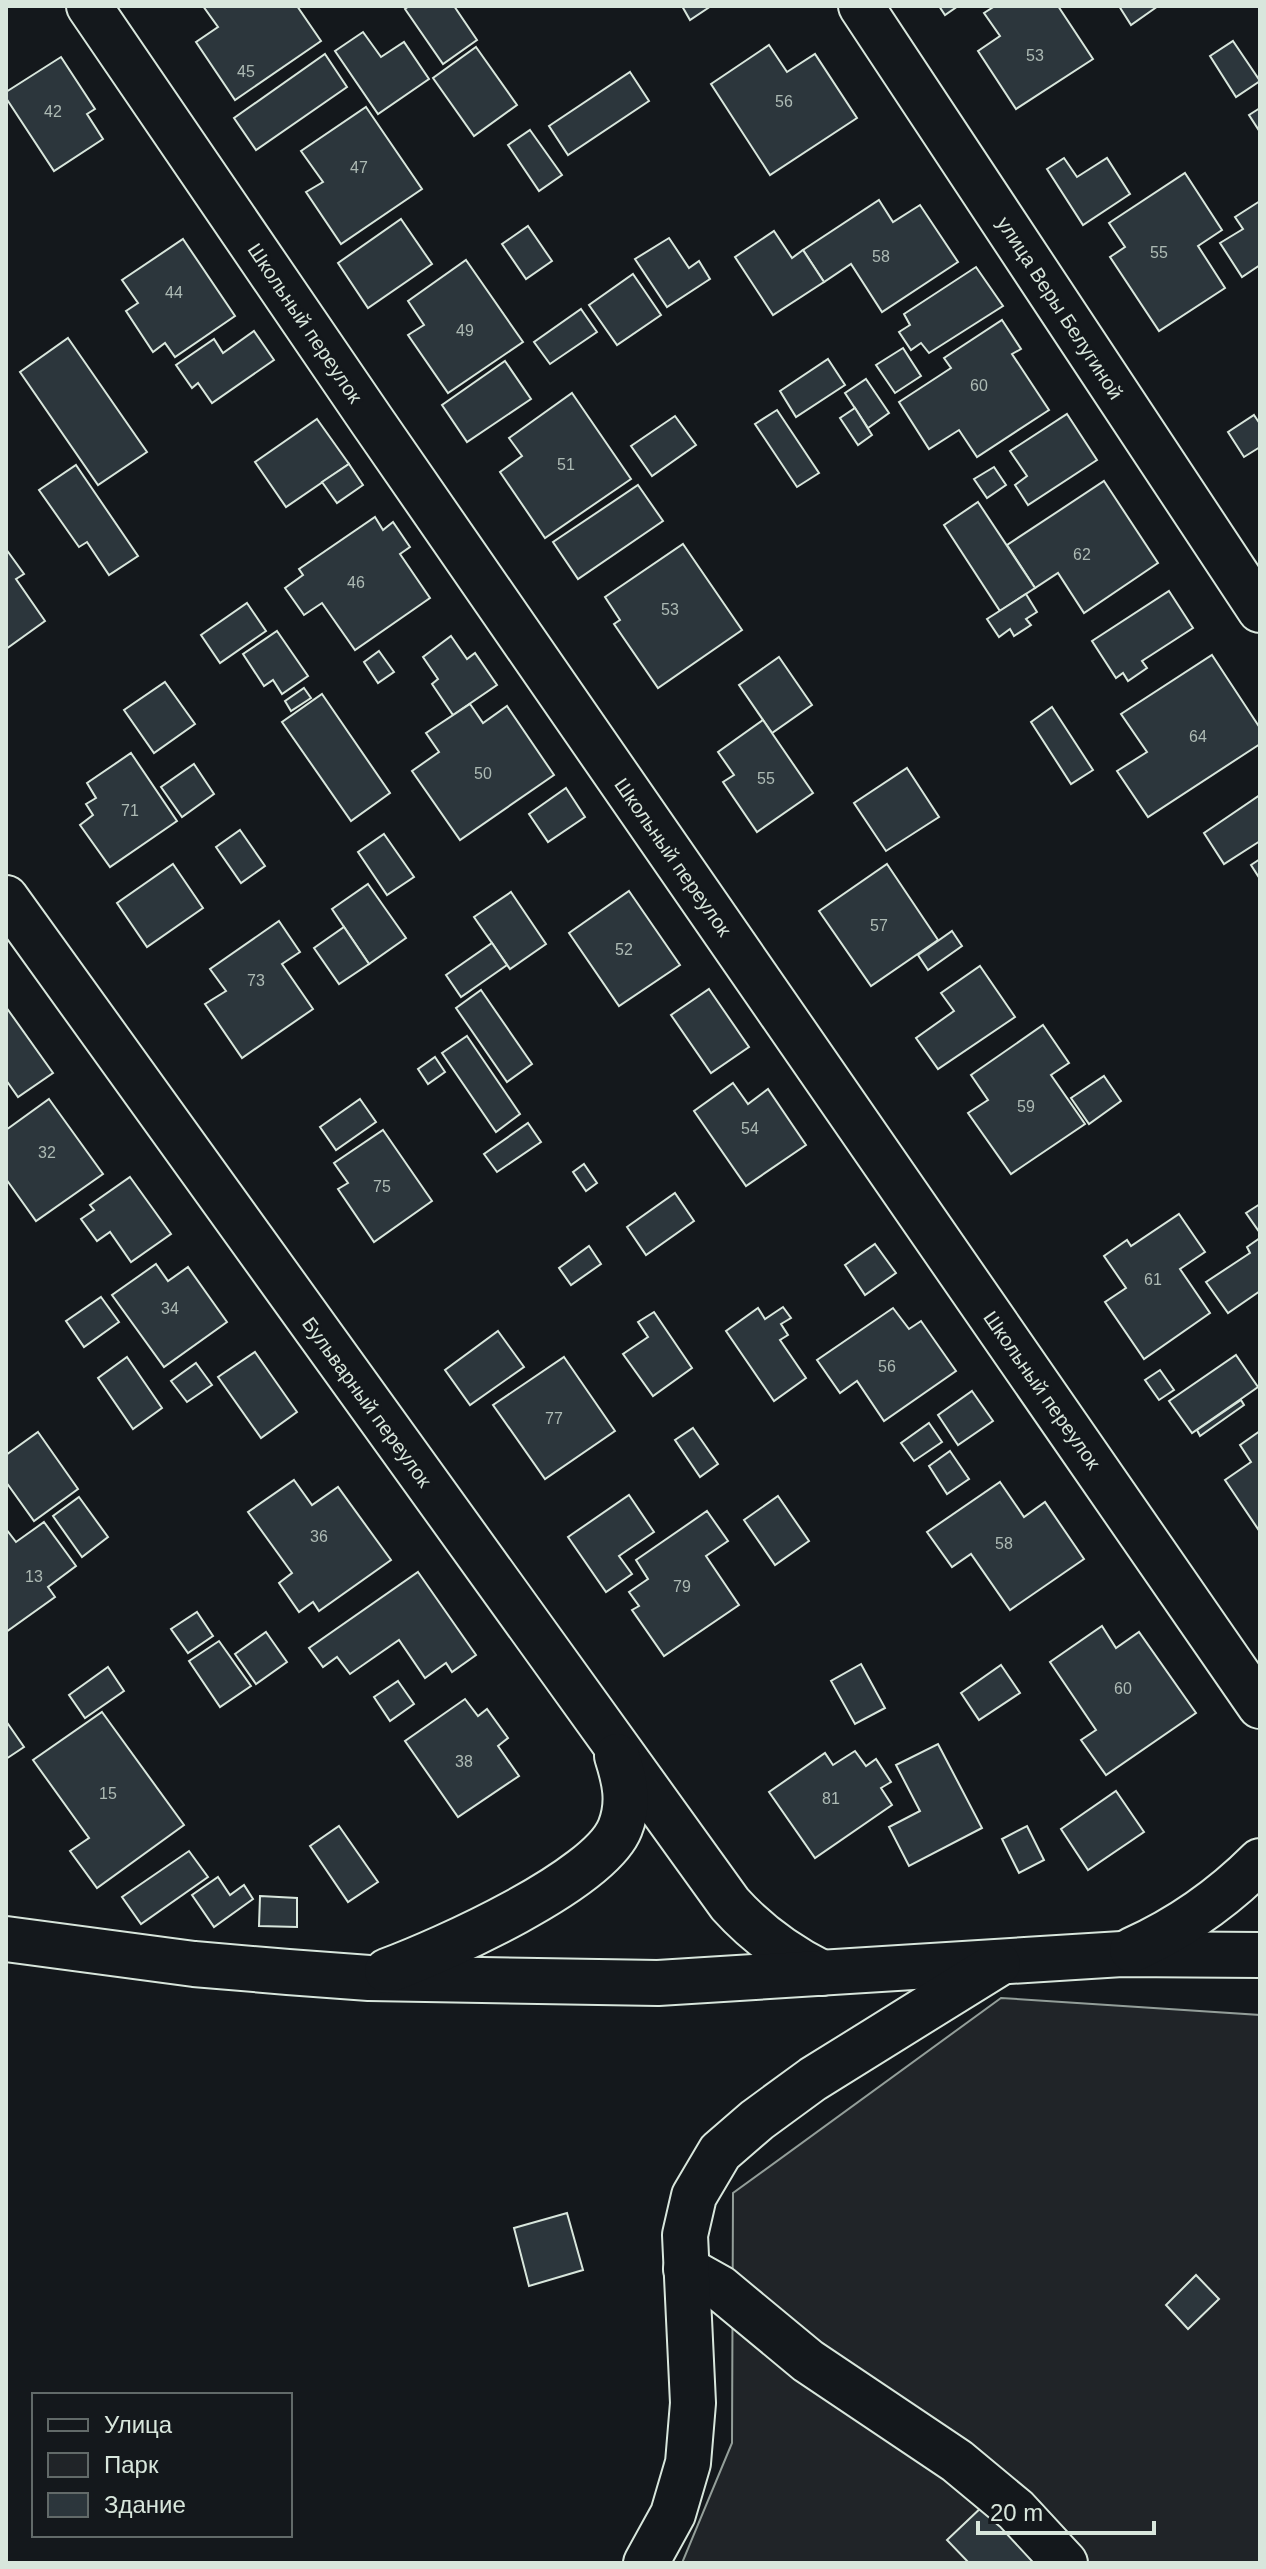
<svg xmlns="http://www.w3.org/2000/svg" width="1266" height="2569" font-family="Helvetica,sans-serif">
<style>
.green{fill:#202428;stroke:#939e99;stroke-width:2}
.building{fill:#2c363c;stroke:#d8e6dc;stroke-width:2}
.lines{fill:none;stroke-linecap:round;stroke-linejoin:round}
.minor-casing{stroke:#d8e6dc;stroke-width:48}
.minor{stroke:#14181c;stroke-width:44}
.labels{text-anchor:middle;stroke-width:6;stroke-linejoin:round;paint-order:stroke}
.number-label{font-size:16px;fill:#adbab4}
.street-label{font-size:20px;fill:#d8e6dc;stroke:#14181c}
</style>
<rect width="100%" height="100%" fill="#14181c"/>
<path class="green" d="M1001,1998l259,17v548h-578l50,-120 1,-250z"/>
<g class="building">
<path d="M203,6h94l24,35 -86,59 -39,-58 22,-15z"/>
<path d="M409,6h45l23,34 -34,24 -38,-55z"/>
<path d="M682,6h29l-21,14z"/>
<path d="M939,6h19l-13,9z"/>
<path d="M995,6h63l35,53 -77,50 -38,-58 22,-15 -16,-23z"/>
<path d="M1119,6h39l-27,19z"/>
<path d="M363,32l18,25 23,-15 25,37 -51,35 -43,-63z"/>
<path d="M1233,41l27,40 -24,16 -26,-41z"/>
<path d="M769,45l18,27 28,-18 42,64 -87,57 -59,-91z"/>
<path d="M476,47l41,58 -43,31 -41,-58z"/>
<path d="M325,54l22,33 -91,63 -22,-32z"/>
<path d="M61,57l34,52 -8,5 16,25 -49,32 -48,-73v-6z"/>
<path d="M630,72l19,29 -81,54 -19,-29z"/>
<path d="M366,107l56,82 -81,55 -35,-52 17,-10 -22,-31z"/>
<path d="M1260,108v24l-11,-17z"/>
<path d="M530,130l32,45 -23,16 -31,-46z"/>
<path d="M1064,158l13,19 30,-19 23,36 -47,31 -36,-56z"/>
<path d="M1185,173l37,57 -24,16 27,42 -66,43 -49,-74 15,-10 -16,-24z"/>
<path d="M879,200l14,22 27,-17 38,57 -76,50 -31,-48 -27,18 -21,-32z"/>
<path d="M1260,201v64l-18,12 -22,-34 23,-14 -8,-12z"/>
<path d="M401,219l31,45 -64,44 -30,-45z"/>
<path d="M528,226l24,35 -26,18 -24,-35z"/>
<path d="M774,231l18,27 11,-8 21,32 -51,33 -38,-58z"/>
<path d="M669,238l20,30 10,-7 11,18 -43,28 -32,-48z"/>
<path d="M183,239l52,77 -60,41 -10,-14 -12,9 -27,-41 12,-8 -16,-23z"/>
<path d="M466,260l57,82 -75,51 -40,-58 16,-10 -16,-24z"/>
<path d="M976,267l27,39 -74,47 -8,-10 -10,7 -12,-18 11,-7 -6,-11z"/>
<path d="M633,274l28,41 -44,30 -28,-40z"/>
<path d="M581,309l16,23 -47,32 -16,-22z"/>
<path d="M1002,320l19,29 -9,5 37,56 -72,47 -18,-27 -30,19 -30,-47 52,-34 -7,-10z"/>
<path d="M254,331l20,29 -62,43 -14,-20 -6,5 -16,-23 38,-26 9,14z"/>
<path d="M68,338l79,114 -49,33 -78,-113z"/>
<path d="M903,348l18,28 -26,17 -19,-28z"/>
<path d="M828,359l17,26 -49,32 -16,-26z"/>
<path d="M505,361l26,38 -64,43 -25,-37z"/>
<path d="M866,379l23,34 -21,15 -23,-35z"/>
<path d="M572,393l59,86 -86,59 -45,-66 22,-16 -13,-18z"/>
<path d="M855,408l17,27 -14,10 -18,-27z"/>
<path d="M777,410l42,63 -22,14 -42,-63z"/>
<path d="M1067,414l30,46 -69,45 -13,-20 12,-9 -17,-25z"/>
<path d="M1254,415l6,9v23l-16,10 -16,-25z"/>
<path d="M675,416l21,29 -44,31 -21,-30z"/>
<path d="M317,419l32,45 -63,43 -31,-45z"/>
<path d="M349,464l14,21 -26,18 -15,-21z"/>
<path d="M76,465l62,91 -29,19 -22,-33 -8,5 -40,-57z"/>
<path d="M994,467l12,18 -19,13 -13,-19z"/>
<path d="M1104,481l54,82 -74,50 -26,-40 -23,15 -28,-43z"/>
<path d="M638,485l25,36 -85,58 -25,-37z"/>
<path d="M978,502l57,86 -35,23 -56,-86z"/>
<path d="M375,517l8,13 10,-8 17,25 -10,7 30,44 -75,52 -33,-47 -18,12 -19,-27 18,-13 -4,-6z"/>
<path d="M683,544l59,86 -84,58 -44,-64 6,-4 -15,-23z"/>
<path d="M6,549l18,25 -8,5 29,42 -39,28z"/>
<path d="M1169,591l24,37 -51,33 5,7 -19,13 -5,-8 -7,5 -24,-37z"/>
<path d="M1026,594l11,18 -11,7 5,6 -17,11 -4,-7 -11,8 -12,-18z"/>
<path d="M247,603l19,28 -46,32 -19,-28z"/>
<path d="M277,631l31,45 -26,18 -9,-14 -9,6 -21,-32z"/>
<path d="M451,636l16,23 8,-6 22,32 -44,30 -21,-31 6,-5 -15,-22z"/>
<path d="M379,651l15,21 -16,11 -14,-21z"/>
<path d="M1212,655l48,73v16l-112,73 -31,-46 30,-19 -26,-38z"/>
<path d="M779,657l33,48 -40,28 -33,-48z"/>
<path d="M165,682l30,42 -41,29 -30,-43z"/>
<path d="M304,688l7,10 -20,13 -6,-10z"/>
<path d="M322,694l68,99 -39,28 -69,-99z"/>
<path d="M470,704l13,19 24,-17 47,69 -94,65 -48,-69 27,-19 -13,-19z"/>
<path d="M1052,707l41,63 -22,14 -40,-62z"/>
<path d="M763,720l50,73 -56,39 -34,-50 11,-7 -16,-23z"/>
<path d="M131,753l46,68 -67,46 -30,-42 13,-10 -7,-11 10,-6 -9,-15z"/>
<path d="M194,764l20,30 -32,23 -21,-30z"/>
<path d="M907,768l32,49 -53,34 -32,-48z"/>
<path d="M566,788l19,29 -37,25 -19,-28z"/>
<path d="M1260,795v46l-36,23 -20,-31z"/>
<path d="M240,830l25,36 -24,17 -25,-36z"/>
<path d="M384,834l30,43 -27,18 -29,-43z"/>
<path d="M1260,859v20l-9,-14z"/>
<path d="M173,864l30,44 -56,39 -30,-44z"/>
<path d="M887,864l51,76 -67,46 -52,-75z"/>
<path d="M368,884l38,54 -37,26 -37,-55z"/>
<path d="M629,891l51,74 -61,41 -50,-73z"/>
<path d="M511,892l35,52 -36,25 -36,-52z"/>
<path d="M279,921l21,31 -18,12 31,45 -71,49 -37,-54 21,-13 -16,-22z"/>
<path d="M344,927l25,37 -30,20 -25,-36z"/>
<path d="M952,931l10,15 -34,24 -10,-15z"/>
<path d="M492,943l15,22 -46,32 -15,-22z"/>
<path d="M980,966l35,51 -77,52 -22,-31 38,-27 -13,-18z"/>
<path d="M709,989l40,58 -38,26 -40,-58z"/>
<path d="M481,990l51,74 -25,18 -51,-74z"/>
<path d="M6,1007l47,66 -35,24 -12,-17z"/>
<path d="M1043,1025l26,38 -18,12 34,49 -74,50 -43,-61 20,-13 -17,-25z"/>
<path d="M467,1036l53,78 -24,18 -54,-79z"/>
<path d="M435,1057l10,15 -17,12 -10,-15z"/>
<path d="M1104,1076l17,25 -32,23 -18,-26z"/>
<path d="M733,1083l15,21 20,-15 38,56 -60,41 -52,-75z"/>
<path d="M49,1099l54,75 -67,47 -30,-42v-49z"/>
<path d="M360,1099l16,23 -40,28 -16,-23z"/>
<path d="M528,1123l13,19 -44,30 -13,-18z"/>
<path d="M383,1130l49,71 -58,41 -36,-53 10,-6 -14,-20z"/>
<path d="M584,1164l13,19 -11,8 -13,-19z"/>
<path d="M130,1177l41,57 -40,28 -21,-30 -13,9 -16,-22 13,-9 -4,-5z"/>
<path d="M675,1193l19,28 -48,34 -19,-28z"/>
<path d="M1260,1204v29l-14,-20z"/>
<path d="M1179,1214l26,38 -25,17 30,44 -66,46 -39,-57 21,-14 -22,-32 23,-16 4,6z"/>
<path d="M1260,1238v53l-32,22 -22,-31 44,-29 -3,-6z"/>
<path d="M875,1244l21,29 -31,22 -20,-30z"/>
<path d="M589,1246l12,18 -30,21 -12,-17z"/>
<path d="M156,1264l12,17 20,-14 39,55 -63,45 -52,-72z"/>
<path d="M101,1297l18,25 -35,25 -18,-26z"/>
<path d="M783,1307l8,11 -10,6 7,11 -8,5 26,38 -32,23 -48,-70 32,-23 7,11z"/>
<path d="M893,1308l16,21 12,-8 35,50 -72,50 -27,-40 -17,12 -23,-33z"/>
<path d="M654,1312l38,56 -39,28 -30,-42 25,-17 -10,-15z"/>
<path d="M498,1331l26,36 -54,38 -25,-35z"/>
<path d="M255,1352l42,60 -36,26 -43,-61z"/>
<path d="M1236,1355l22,32 -66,46 -23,-32z"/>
<path d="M127,1357l35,51 -29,21 -35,-51z"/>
<path d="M564,1357l51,74 -70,48 -52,-74z"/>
<path d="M196,1363l16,22 -25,17 -16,-21z"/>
<path d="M1160,1370l14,20 -15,10 -14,-20z"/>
<path d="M972,1391l21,30 -35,24 -20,-30z"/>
<path d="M1241,1400l3,5 -44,31 -3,-6z"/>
<path d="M929,1423l13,19 -28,19 -13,-18z"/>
<path d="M693,1428l25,36 -18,13 -25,-37z"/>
<path d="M1260,1431v101l-35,-52 26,-18 -11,-17z"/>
<path d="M38,1432l40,57 -44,32 -28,-39v-27z"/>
<path d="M950,1451l19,28 -22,15 -18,-28z"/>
<path d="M294,1480l18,25 26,-18 53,73 -72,51 -6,-9 -14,10 -20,-29 13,-10 -44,-61z"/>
<path d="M1000,1482l24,35 21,-15 39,57 -74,51 -39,-56 -19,13 -25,-35z"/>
<path d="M629,1495l25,37 -35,24 13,18 -26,18 -38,-55z"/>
<path d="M778,1496l31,45 -34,24 -31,-45z"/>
<path d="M79,1497l29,40 -26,20 -29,-41z"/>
<path d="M707,1511l21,30 -22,15 33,49 -75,51 -32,-46 7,-4 -10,-14 19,-13 -12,-19z"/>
<path d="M44,1522l32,44 -28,21 7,10 -49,35v-103l10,13z"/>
<path d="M418,1572l58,83 -24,17 -6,-9 -21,15 -26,-38 -49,34 -13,-17 -14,10 -14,-19z"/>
<path d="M197,1612l16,24 -25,17 -17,-24z"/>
<path d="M1102,1626l14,22 23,-16 57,81 -90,62 -25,-35 15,-10 -46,-68z"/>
<path d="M266,1632l21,30 -31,22 -21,-30z"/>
<path d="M219,1641l32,45 -31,21 -31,-46z"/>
<path d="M861,1664l24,44 -30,16 -24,-43z"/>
<path d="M1001,1665l19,28 -41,27 -18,-27z"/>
<path d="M108,1667l16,24 -39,27 -16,-23z"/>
<path d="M398,1681l16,23 -24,17 -16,-24z"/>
<path d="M465,1699l13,17 9,-7 21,29 -10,8 21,30 -61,41 -53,-76z"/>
<path d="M102,1712l82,113 -87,63 -27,-37 19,-13 -56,-78z"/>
<path d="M6,1721l18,26 -18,12z"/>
<path d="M938,1744l44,84 -73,38 -20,-39 31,-16 -24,-46z"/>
<path d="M855,1751l11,15 10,-7 15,23 -10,6 11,17 -77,53 -46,-66 56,-39 8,12z"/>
<path d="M1116,1791l28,41 -56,38 -27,-41z"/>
<path d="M339,1826l39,56 -30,20 -38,-56z"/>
<path d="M1027,1826l17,34 -25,13 -17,-34z"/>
<path d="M189,1851l19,26 -67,47 -19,-27z"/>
<path d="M218,1877l12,18 14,-10 9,14 -39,28 -22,-32z"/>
<path d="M260,1896l37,2v29l-38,-1z"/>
<path d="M567,2213l16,57 -54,16 -15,-58z"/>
<path d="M1196,2275l23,24 -31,30 -22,-24z"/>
<path d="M985,2504l57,59h-73l-22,-23z"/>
</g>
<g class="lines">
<g class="minor-casing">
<g id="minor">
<path d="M89,6l283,415 888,1285"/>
<path d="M861,6l399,604"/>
<path d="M6,898l724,1006c27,30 56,51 92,69"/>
<path d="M6,1939l188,25 94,8 81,6 289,5 464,-29 138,1"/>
<path d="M1132,1950c49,-22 90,-51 128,-89"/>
<path d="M387,1971c54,-20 212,-90 233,-143 10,-25 5,-47 -3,-72"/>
<path d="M686,2269l34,19 88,73 149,100 59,49 49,53"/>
<path d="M646,2563l27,-49 15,-51 5,-60 -8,-168 9,-39 26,-44 37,-32 56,-41 185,-115"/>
</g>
</g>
<use href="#minor" class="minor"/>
</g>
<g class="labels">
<g class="number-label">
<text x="1035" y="61">53</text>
<text x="246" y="77">45</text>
<text x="784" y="107">56</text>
<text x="53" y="117">42</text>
<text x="359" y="173">47</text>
<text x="1159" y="258">55</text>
<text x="881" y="262">58</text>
<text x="174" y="298">44</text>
<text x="465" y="336">49</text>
<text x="979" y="391">60</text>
<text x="566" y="470">51</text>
<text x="1082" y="560">62</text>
<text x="356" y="588">46</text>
<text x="670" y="615">53</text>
<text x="1198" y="742">64</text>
<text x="483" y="779">50</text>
<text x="766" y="784">55</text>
<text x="130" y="816">71</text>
<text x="879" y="931">57</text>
<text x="624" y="955">52</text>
<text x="256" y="986">73</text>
<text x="1026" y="1112">59</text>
<text x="750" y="1134">54</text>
<text x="47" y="1158">32</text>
<text x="382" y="1192">75</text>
<text x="1153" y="1285">61</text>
<text x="170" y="1314">34</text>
<text x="887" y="1372">56</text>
<text x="554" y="1424">77</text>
<text x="319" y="1542">36</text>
<text x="1004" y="1549">58</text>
<text x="34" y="1582">13</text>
<text x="682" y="1592">79</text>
<text x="1123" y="1694">60</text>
<text x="464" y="1767">38</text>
<text x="108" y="1799">15</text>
<text x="831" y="1804">81</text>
</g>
<g class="street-label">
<text transform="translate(1060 308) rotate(57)" y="7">улица Веры Белугиной</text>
<text transform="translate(305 323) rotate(56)" y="7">Школьный переулок</text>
<text transform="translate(673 857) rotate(55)" y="7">Школьный переулок</text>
<text transform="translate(1042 1390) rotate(55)" y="7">Школьный переулок</text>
<text transform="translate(367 1402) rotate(54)" y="7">Бульварный переулок</text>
</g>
</g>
<rect width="1266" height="2569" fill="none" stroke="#d8e6dc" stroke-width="16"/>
<rect x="32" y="2393" width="260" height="144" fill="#14181c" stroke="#626a69" stroke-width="2"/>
<rect x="48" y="2419" width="40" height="12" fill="#14181c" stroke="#626a69" stroke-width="2"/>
<text x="104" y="2433" font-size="24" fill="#d8e6dc">Улица</text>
<rect x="48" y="2453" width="40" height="24" fill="#202428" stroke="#626a69" stroke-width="2"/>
<text x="104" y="2473" font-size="24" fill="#d8e6dc">Парк</text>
<rect x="48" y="2493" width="40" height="24" fill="#2c363c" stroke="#626a69" stroke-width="2"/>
<text x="104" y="2513" font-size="24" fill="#d8e6dc">Здание</text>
<path d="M978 2521v12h176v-12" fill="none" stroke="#d8e6dc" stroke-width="4"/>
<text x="990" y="2521" font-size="24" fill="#d8e6dc" stroke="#14181c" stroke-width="6" paint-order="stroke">20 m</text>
</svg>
